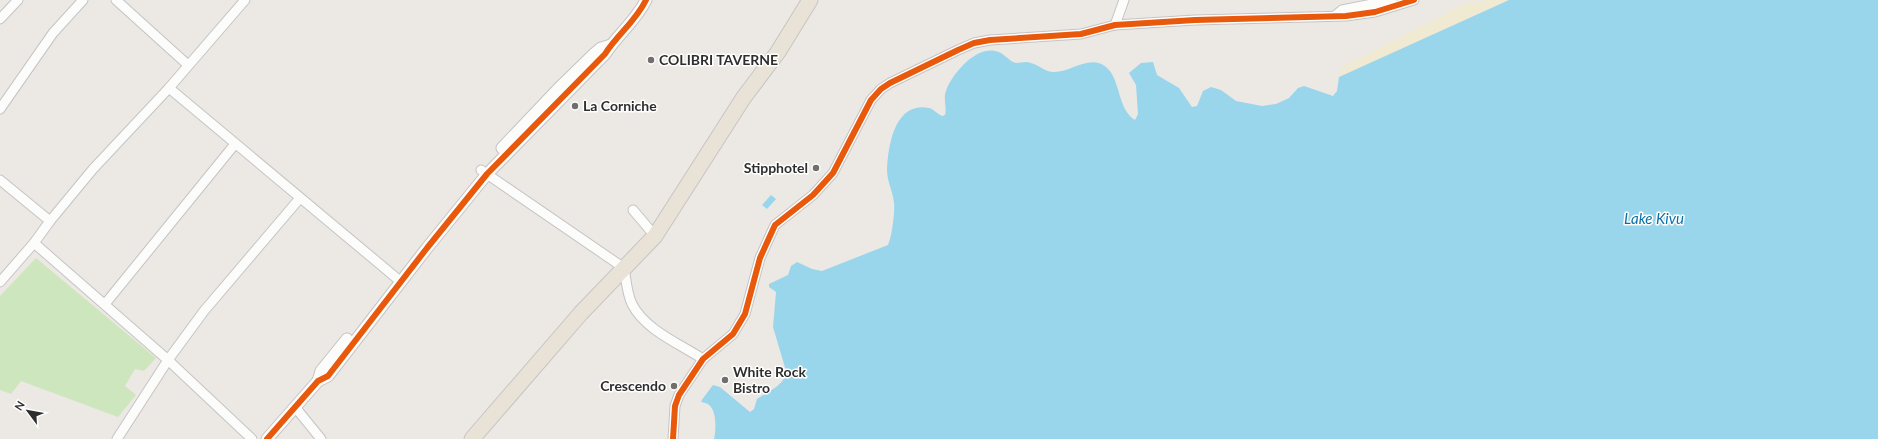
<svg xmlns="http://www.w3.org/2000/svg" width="1878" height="439" font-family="Lato,sans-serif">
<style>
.green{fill:#cee6be}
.sand{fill:#f0ead3}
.water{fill:#99d6ec}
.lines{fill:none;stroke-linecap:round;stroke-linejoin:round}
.minor-casing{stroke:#c5c4c5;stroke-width:11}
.tertiary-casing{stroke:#c5c4c5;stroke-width:13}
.trunk-casing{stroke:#c6c5c4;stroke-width:17}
.minor{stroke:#fcfcfb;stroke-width:9}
.tertiary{stroke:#fcfcfb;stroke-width:11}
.trunk{stroke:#e9e2d6;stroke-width:15}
.cycleway-casing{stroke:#fff;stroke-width:8}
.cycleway{stroke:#e8590c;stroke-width:6}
.poi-dot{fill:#706f6e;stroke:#fff;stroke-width:1.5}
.labels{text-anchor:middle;stroke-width:3;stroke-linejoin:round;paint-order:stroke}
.poi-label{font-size:14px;font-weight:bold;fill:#2e2e2e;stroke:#fff;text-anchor:start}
.water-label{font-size:15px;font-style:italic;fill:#0d6fa3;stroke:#fff}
</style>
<rect width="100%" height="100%" fill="#ece8e4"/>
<path class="green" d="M36,258l120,100 -12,13 -9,-2 -10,17 11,9 -18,22 -97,-36 -10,13 -11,-4v-94z"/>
<path class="sand" d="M1490,0h19l-170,77 2,-9 3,-2 122,-63z"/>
<g class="water">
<path d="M1509,0h369v439h-1164c2,-8 3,-28 -5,-34 -3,-3 -5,-1 -8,-4l12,-16 7,2 30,25 4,-3 3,-10c11,-8 28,-13 29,-28l-13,-44 3,-35 -7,-5v-3l19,-9 3,-9 6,-4 15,7 10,2 66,-26c4,-8 7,-34 6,-42 -1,-12 -7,-21 -7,-33 1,-25 8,-69 42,-62 5,1 8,6 13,8l3,-1c2,-8 -2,-16 1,-24 6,-17 29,-44 49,-40 9,1 13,10 21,12 5,0 10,-2 15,0 8,2 14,9 23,9 18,0 36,-18 52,-5 15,12 11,42 29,53l3,-6 -2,-29 -7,-12 12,-10 12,-1 4,13 22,13 13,19 5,-1 6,-15 8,-4 10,3 15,11 26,5 14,-2 13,-6 9,-10 6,-2 29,10 4,-5 2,-14z"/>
<path d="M771,195l5,4 -9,10 -5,-4z"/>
</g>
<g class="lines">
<g class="minor-casing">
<g id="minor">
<path d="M116,0l72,65"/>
<path d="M1336,15l6,-5 50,-10"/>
<path d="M0,19l18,-19"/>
<path d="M1115,25l9,-25"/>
<path d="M169,88l231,193"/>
<path d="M0,109l53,-76 30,-33"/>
<path d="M481,170l143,98c2,11 3,26 8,36 13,26 48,40 71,55"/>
<path d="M0,180l50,41"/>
<path d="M633,210l22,26"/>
<path d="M34,243l134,117 84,79"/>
<path d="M0,282l34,-39 16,-22 43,-52 76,-81 76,-88"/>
<path d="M105,304l130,-160"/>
<path d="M295,407l26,32"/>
<path d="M117,439l51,-79 36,-49 96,-113"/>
<path d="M673,439l2,-33 4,-11 24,-36 30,-25 12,-20 15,-56 15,-33 38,-30 20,-22 38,-73 10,-11 9,-6 68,-33 16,-7 16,-3 91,-6 34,-9 80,-5 151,-4 29,-4 39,-12"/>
</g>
</g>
<g class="tertiary-casing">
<g id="tertiary">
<path d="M502,148l56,-59 37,-36 6,-5 10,-3"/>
<path d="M318,381l3,-10 26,-32"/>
<path d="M267,439l51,-58 10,-5 99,-128 60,-74 118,-120c12,-19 31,-33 41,-54"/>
</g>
</g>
<g class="trunk-casing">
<path id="trunk" d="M472,439l109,-126 74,-77 89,-139 34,-45 32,-52"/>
</g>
<use href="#minor" class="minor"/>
<use href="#tertiary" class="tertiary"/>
<use href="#trunk" class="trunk"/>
<g class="cycleway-casing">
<g id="cycleway">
<path d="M267,439l51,-58 10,-5 99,-128 60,-74 118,-120c12,-19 31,-33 41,-54"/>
<path d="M673,439l2,-33 4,-11 24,-36 30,-25 12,-20 15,-56 15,-33 38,-30 20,-22 38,-73 10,-11 9,-6 68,-33 16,-7 16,-3 91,-6 34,-9 80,-5 151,-4 29,-4 39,-12"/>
</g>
</g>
<use href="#cycleway" class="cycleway"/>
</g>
<g class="poi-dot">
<circle cx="651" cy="60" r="4"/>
<circle cx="575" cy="106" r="4"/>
<circle cx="816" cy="168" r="4"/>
<circle cx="725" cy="380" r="4"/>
<circle cx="674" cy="386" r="4"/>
</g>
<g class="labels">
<g class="poi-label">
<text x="659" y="65">COLIBRI TAVERNE</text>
<text x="583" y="111">La Corniche</text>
<text x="808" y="173" text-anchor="end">Stipphotel</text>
<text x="733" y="377">White Rock<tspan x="733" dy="16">Bistro</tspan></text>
<text x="666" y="391" text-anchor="end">Crescendo</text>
</g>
<g class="water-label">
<text x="1654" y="224">Lake Kivu</text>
</g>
</g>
<g transform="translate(28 411) rotate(302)" stroke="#ffffff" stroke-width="3" paint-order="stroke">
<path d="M0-3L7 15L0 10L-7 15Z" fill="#2e2e2e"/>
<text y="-6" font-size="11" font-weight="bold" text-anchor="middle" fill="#2e2e2e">N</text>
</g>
</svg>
